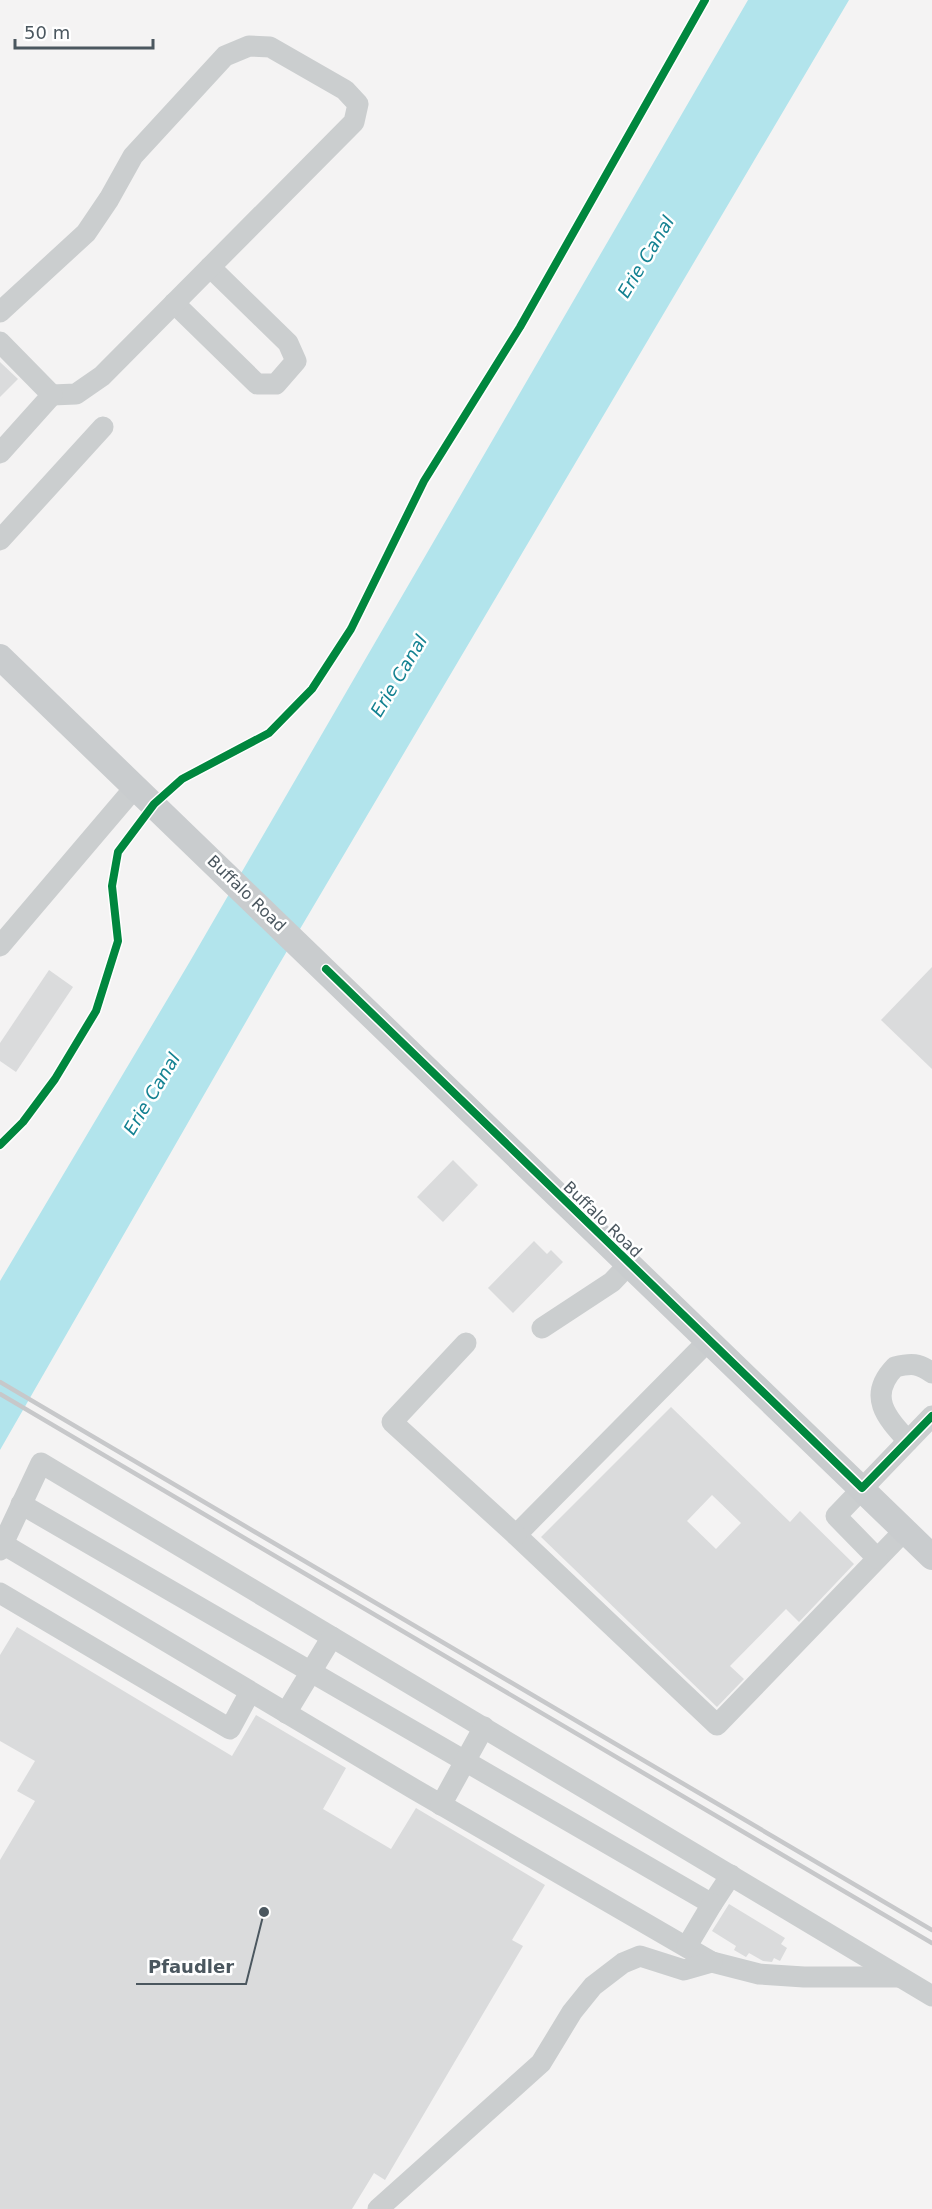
<svg xmlns="http://www.w3.org/2000/svg" width="932" height="2209" font-family="'DejaVu Sans',sans-serif">
<style>
.water{fill:#b2e4ec}
.building{fill:#dadbdc;fill-rule:evenodd}
.lines{fill:none;stroke-linecap:round;stroke-linejoin:round}
.minor{stroke:#cbcecf;stroke-width:21}
.major{stroke:#c9ccce;stroke-width:26}
.rail{stroke:#c7c8ca;stroke-width:4.5}
.cycleway-casing{stroke:#fff;stroke-width:11}
.cycleway{stroke:#00873e;stroke-width:8}
.labels{text-anchor:middle;stroke-width:5;stroke-linejoin:round;paint-order:stroke}
.street-label{font-size:16px;fill:#4b575f;stroke:#fff}
.water-label{font-size:18px;font-style:italic;fill:#148292;stroke:#fff}
.leader{fill:none;stroke:#4b575f;stroke-width:2}
.callout-dot{fill:#4b575f;stroke:#fff;stroke-width:2}
.callout-label{font-size:18px;text-anchor:middle;font-weight:bold;fill:#4b575f;stroke:#fff;stroke-width:5;stroke-linejoin:round;paint-order:stroke}
</style>
<rect width="100%" height="100%" fill="#f4f3f3"/>
<path class="water" d="M748,0h101l-575,973 -274,477v-169l189,-318z"/>
<g class="building">
<path d="M0,362l18,17 -18,18z"/>
<path d="M932,967v102l-51,-49z"/>
<path d="M49,970l24,17 -57,85 -16,-11v-18z"/>
<path d="M453,1160l25,25 -35,37 -26,-25z"/>
<path d="M534,1241l13,13 4,-4 12,12 -50,51 -25,-25z"/>
<path d="M671,1407l119,115 10,-11 54,53 -55,58 -13,-13 -56,57 14,13 -27,28 -176,-170zM712,1495l29,28 -25,26 -29,-28z"/>
<path d="M17,1627l215,129 24,-41 90,53 -23,41 68,40 25,-41 129,77 -33,55 11,6 -138,234 -11,-7 -22,36h-352v-349l35,-59 -18,-10 18,-30 -35,-20v-86z"/>
<path d="M729,1904l56,34 -4,6 6,4 -7,13 -6,-3 -2,4 -9,-1 -14,-8 -3,4 -12,-7 2,-4 -24,-15z"/>
</g>
<g class="lines">
<g class="minor">
<path d="M174,303l83,81h19l20,-23 -8,-18 -78,-76"/>
<path d="M0,312l86,-79 23,-34 24,-43 92,-100 24,-10 21,1 75,43 13,14 -4,18 -252,254 -26,18 -24,1"/>
<path d="M0,342l52,53 -52,58"/>
<path d="M0,540l103,-113"/>
<path d="M0,946l136,-160"/>
<path d="M542,1328l70,-46 18,-19"/>
<path d="M709,1340l-193,195 201,190 188,-195"/>
<path d="M466,1343l-74,79 124,113"/>
<path d="M908,1441c-22,-24 -41,-45 -13,-74 16,-4 24,-4 37,6"/>
<path d="M21,1504l691,400 19,-29"/>
<path d="M3,1544l411,245 298,173 47,12 45,3h95"/>
<path d="M0,1550l41,-87 891,533"/>
<path d="M877,1558l-41,-42 96,-100"/>
<path d="M0,1593l230,136 20,-37"/>
<path d="M286,1713l46,-76"/>
<path d="M441,1805l43,-78"/>
<path d="M687,1946l25,-42"/>
<path d="M378,2209l163,-146 31,-51 21,-26 30,-23 17,-7 44,14 28,-8"/>
</g>
<path class="major" d="M0,657l932,900"/>
<g class="rail">
<path d="M0,1382l932,548"/>
<path d="M0,1394l932,549"/>
</g>
<g class="cycleway-casing">
<g id="cycleway">
<path d="M326,969l536,519 70,-72"/>
<path d="M0,1145l23,-23 32,-43 41,-68 22,-70 -6,-55 6,-34 36,-48 28,-25 87,-46 43,-44 39,-60 73,-148 96,-154 185,-327"/>
</g>
</g>
<use href="#cycleway" class="cycleway"/>
</g>
<g class="labels">
<g class="street-label">
<text transform="translate(247 893) rotate(44)" y="6">Buffalo Road</text>
<text transform="translate(603 1219) rotate(44)" y="6">Buffalo Road</text>
</g>
<g class="water-label">
<text transform="translate(646 257) rotate(-59)" y="6">Erie Canal</text>
<text transform="translate(399 676) rotate(-59)" y="6">Erie Canal</text>
<text transform="translate(152 1094) rotate(-59)" y="6">Erie Canal</text>
</g>
</g>
<path class="leader" d="M264 1912L246 1984H136"/>
<circle class="callout-dot" cx="264" cy="1912" r="6"/>
<g class="callout-label">
<text x="191" y="1973">Pfaudler</text>
</g>
<path d="M15 39v9h138v-9" fill="none" stroke="#4b575f" stroke-width="3"/>
<text x="24" y="39" font-size="18" fill="#4b575f" stroke="#ffffff" stroke-width="4.5" paint-order="stroke">50 m</text>
</svg>
